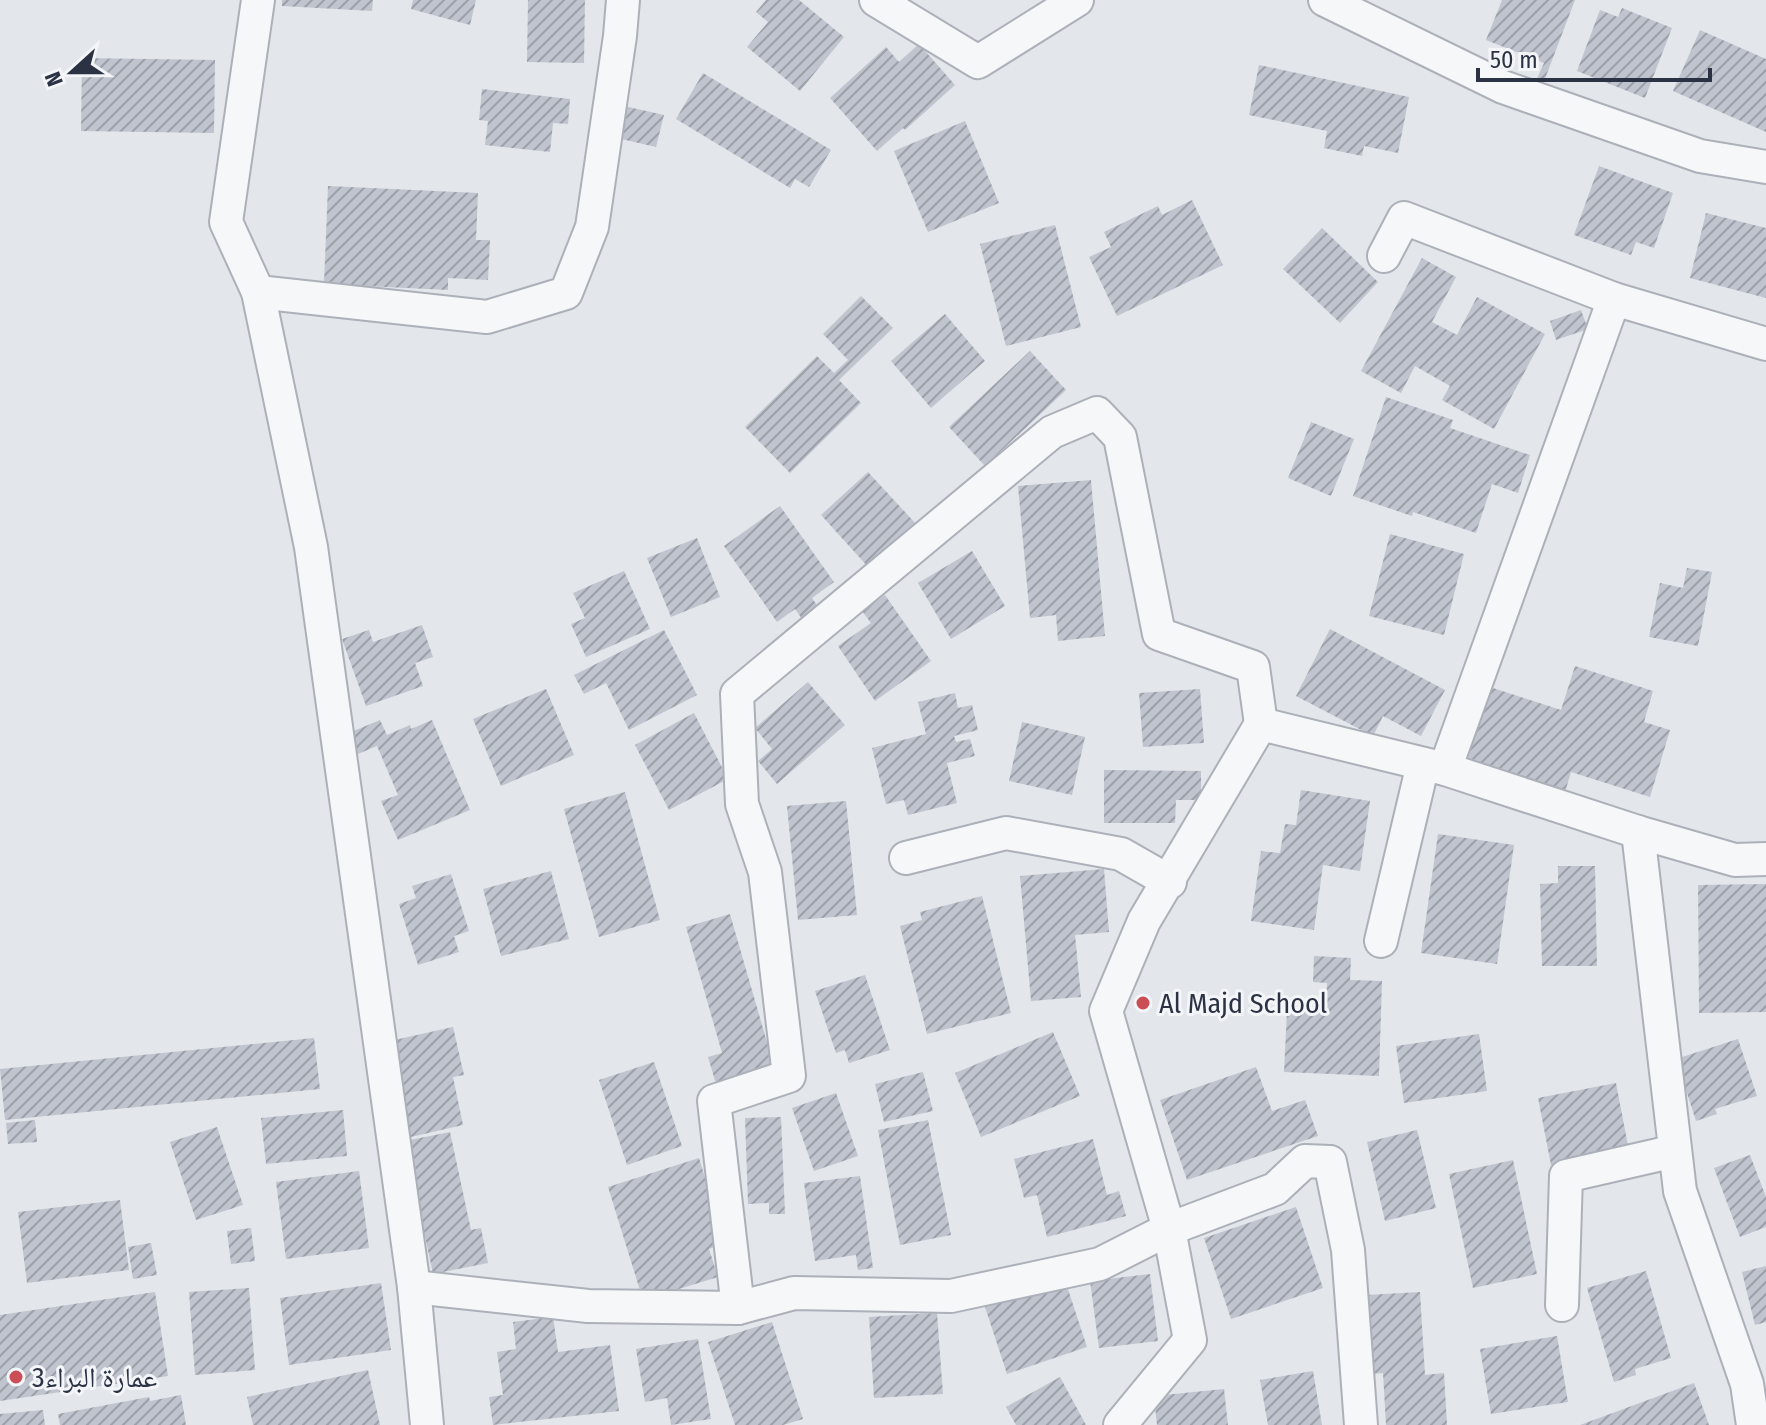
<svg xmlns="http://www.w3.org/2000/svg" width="1766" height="1425" font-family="'Fira Sans Condensed','Noto Naskh Arabic',sans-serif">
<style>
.building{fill:url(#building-hatch)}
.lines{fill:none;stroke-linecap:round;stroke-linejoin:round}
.minor-casing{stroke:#acb0b9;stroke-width:36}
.minor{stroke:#f6f7f9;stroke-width:32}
.poi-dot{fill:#cb4d55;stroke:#f3f5f8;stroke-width:3}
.labels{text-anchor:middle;stroke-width:6;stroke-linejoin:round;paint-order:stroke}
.poi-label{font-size:28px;fill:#2b3243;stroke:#f3f5f8;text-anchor:start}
</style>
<defs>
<pattern id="building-hatch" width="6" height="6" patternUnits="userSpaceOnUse" patternTransform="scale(2)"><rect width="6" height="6" fill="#c0c4ce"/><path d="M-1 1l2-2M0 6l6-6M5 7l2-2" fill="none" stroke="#9ca0a9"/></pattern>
</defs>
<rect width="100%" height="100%" fill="#e3e6eb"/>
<g class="building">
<path d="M282,0h91l-1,11 -90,-5z"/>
<path d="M413,0h63l-6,25 -59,-16z"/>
<path d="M528,0h57l-1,63 -57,-1z"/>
<path d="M766,0h33l45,37 -44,54 -53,-44 21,-25 -12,-10z"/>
<path d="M1502,0h73l-32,84 -7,-3 8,-18 -58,-23z"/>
<path d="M1622,8l50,20 -27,70 -68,-27 23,-61 18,7z"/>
<path d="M1700,30l66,29v73l-93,-41z"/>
<path d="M919,44l36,41 -50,45 -2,-2 -26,23 -47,-53 56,-51 13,15z"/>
<path d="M82,58l133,2 -1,73 -133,-2z"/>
<path d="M1259,65l150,32 -11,56 -34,-7 -2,10 -38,-8 3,-17 -78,-16z"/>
<path d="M703,73l128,77 -22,37 -14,-8 -5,9 -114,-69z"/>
<path d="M482,89l88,10 -2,25 -15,-1 -3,29 -65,-7 3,-24 -9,-1z"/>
<path d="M624,106l40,9 -8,32 -39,-9z"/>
<path d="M965,121l34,82 -71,29 -34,-81z"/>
<path d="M1599,166l74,27 -19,55 -18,-6 -5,13 -57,-20z"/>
<path d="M328,186l150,7 -2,47h14l-2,40 -40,-2v12l-124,-6z"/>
<path d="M1192,200l31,65 -106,51 -28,-59 22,-10 -7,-15 54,-26 4,9z"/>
<path d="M1706,213l60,15v70l-76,-20z"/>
<path d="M1055,225l26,102 -75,19 -26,-102z"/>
<path d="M1322,228l56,54 -38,41 -57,-54z"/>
<path d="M1422,258l34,19 -24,45 25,13 20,-38 68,37 -51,95 -52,-29 8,-14 -35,-20 -14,27 -40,-22z"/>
<path d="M861,296l32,32 -54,52 22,23 -71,70 -45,-46 72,-71 17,17 14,-13 -25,-26z"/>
<path d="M1581,310l7,19 -32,11 -6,-19z"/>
<path d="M945,314l40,47 -54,47 -40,-47z"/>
<path d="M1030,351l36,39 -81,76 -36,-39z"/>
<path d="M1386,397l67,23 -3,8 80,27 -12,38 -26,-9 -16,49 -63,-21 -1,4 -59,-20z"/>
<path d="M1311,422l43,17 -23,57 -43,-18z"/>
<path d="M868,472l49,53 -47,44 -49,-54z"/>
<path d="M1091,480l14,156 -47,5 -2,-26 -26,3 -12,-132z"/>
<path d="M780,506l54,76 -22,16 11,16 -16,12 -12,-17 -18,13 -53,-76z"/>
<path d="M1390,534l74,20 -20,81 -75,-19z"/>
<path d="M697,538l23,59 -49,20 -24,-59z"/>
<path d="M972,551l33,55 -54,33 -33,-56z"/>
<path d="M1687,568l25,4 -14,74 -49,-9 11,-54 23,5z"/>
<path d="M624,571l26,58 -64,28 -15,-33 14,-6 -12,-25z"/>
<path d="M885,595l46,66 -56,40 -37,-55 33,-23 -9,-12z"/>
<path d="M422,625l11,32 -18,6 8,23 -57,20 -24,-67 27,-9 4,12z"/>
<path d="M1330,629l115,61 -24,46 -38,-20 -10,20 -77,-40z"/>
<path d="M664,630l33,65 -68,35 -23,-47 -22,11 -10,-19z"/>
<path d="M1575,666l78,25 -9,31 26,8 -20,67 -79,-25 -8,27 -98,-31 25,-81 71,23z"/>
<path d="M808,682l37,43 -68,59 -19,-23 14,-12 -17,-21z"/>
<path d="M546,689l28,66 -73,31 -28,-67z"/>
<path d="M1200,689l4,54 -61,4 -4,-54z"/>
<path d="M955,693l3,15 14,-3 6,25 -24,6 2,6 14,-3 5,17 -28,7 10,40 -49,12 -4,-15 -18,4 -14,-56 54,-14 -8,-32z"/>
<path d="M694,713l34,66 -59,31 -34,-65z"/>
<path d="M380,720l7,15 23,-10 1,4 21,-9 38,90 -72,30 -17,-39 17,-6 -21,-49 -24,10 -9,-21z"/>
<path d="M1022,722l63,15 -13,58 -63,-14z"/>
<path d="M1104,770l97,1v29h-25l-1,23h-71z"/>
<path d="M1301,790l69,11 -10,70 -37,-6 -9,65 -63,-9 10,-70 19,2 5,-29 11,1z"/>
<path d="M625,792l35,128 -61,17 -35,-128z"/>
<path d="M846,801l11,114 -59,5 -11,-114z"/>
<path d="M1438,834l76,11 -17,119 -76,-11z"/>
<path d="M1558,866h37l2,100h-55l-2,-82 18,-1z"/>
<path d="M1104,869l5,63 -34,3 6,62 -50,4 -11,-125z"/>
<path d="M551,871l18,68 -68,17 -18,-67z"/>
<path d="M451,874l18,57 -15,5 5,16 -41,13 -19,-61 17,-6 -4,-12z"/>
<path d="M1766,884v128l-67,1 -1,-128z"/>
<path d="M982,896l29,117 -84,21 -27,-108 22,-6 -2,-8z"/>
<path d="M730,914l45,156 -58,17 -9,-30 14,-4 -36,-126z"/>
<path d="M1314,956l37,2 -1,22 32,1 -3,95 -95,-4 3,-61 39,2 1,-30 -14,-1z"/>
<path d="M865,975l25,75 -41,13 -4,-13 -9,3 -21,-62z"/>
<path d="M453,1027l11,48 -11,2 10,48 -52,12 -21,-96z"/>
<path d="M1053,1032l27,64 -99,41 -26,-64z"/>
<path d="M1479,1034l8,57 -83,12 -8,-57z"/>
<path d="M314,1038l6,51 -315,31 -5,-51z"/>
<path d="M1738,1039l19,57 -42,13 2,5 -21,7 -20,-62z"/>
<path d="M654,1062l28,84 -55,19 -28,-85z"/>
<path d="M1256,1067l16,44 33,-11 13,36 -131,44 -27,-80z"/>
<path d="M923,1072l10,39 -49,11 -9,-38z"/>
<path d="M1616,1083l13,68 -78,14 -13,-67z"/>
<path d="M836,1093l22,63 -44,15 -22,-63z"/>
<path d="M343,1110l4,46 -81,8 -5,-46z"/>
<path d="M781,1117l4,97h-16v-11l-21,1 -3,-86z"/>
<path d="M35,1120l2,22 -29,2 -2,-21z"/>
<path d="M928,1120l23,115 -51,10 -22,-115z"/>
<path d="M217,1127l26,78 -47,15 -26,-78z"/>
<path d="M1417,1130l19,78 -51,13 -18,-79z"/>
<path d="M450,1132l21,98 10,-2 7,35 -55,11 -28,-133z"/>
<path d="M1093,1139l14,56 12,-4 7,25 -79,21 -10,-42 -13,3 -10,-39z"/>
<path d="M1750,1155l16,42v30l-26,10 -26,-69z"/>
<path d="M699,1158l26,85 -16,6 9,28 -75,23 -35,-113z"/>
<path d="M1513,1160l24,114 -64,14 -24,-114z"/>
<path d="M359,1171l10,77 -83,11 -10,-77z"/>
<path d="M860,1176l13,92 -15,2 -2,-15 -41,6 -11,-78z"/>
<path d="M120,1200l9,70 -102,13 -9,-71z"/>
<path d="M1296,1207l27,81 -92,31 -27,-81z"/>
<path d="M251,1228l4,33 -24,3 -4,-33z"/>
<path d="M151,1243l6,32 -24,4 -5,-32z"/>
<path d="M1766,1266v56l-11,3 -13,-53z"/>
<path d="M1646,1271l25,87 -36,11 1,6 -22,7 -27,-94z"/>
<path d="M1063,1274l24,73 -80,27 -24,-73z"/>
<path d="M1150,1274l8,67 -59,7 -9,-67z"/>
<path d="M381,1283l10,67 -102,15 -9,-67z"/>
<path d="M249,1288l6,82 -60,5 -6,-83z"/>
<path d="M155,1292l13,84 -168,25v-86z"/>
<path d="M1420,1292l5,83 19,-2 3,52h-61l-3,-52 -13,1 -4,-79z"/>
<path d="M937,1313l6,81 -69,4 -5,-81z"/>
<path d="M553,1317l5,35 52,-7 9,66 -126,14 -4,-28 14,-2 -6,-43 19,-3 -3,-27z"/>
<path d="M772,1322l31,97 -20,6h-48l-27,-83z"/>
<path d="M1557,1336l11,66 -77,12 -11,-65z"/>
<path d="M698,1339l13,80 -40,6 -4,-27 -22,4 -9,-53z"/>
<path d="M368,1370l12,55h-127l-6,-28z"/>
<path d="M1313,1371l9,54h-54l-8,-45z"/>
<path d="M1060,1377l26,48h-70l-10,-18z"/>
<path d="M1694,1383l15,42h-129z"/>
<path d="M1224,1389l4,36h-71l-3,-29z"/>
<path d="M181,1395l5,30h-126l-2,-11 91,-17 1,4z"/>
<path d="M43,1410l2,15h-45v-11z"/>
</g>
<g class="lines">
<g class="minor-casing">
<g id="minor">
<path d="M258,0l-32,222 32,70 53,255 103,740 13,138"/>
<path d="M876,0l102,62 99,-62"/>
<path d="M1325,0l178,87 197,69 66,11"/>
<path d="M1384,256l20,-38 210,81"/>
<path d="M258,292l229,25 79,-24 26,-66 28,-191 3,-36"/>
<path d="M1445,769l169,-470 152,45"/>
<path d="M1638,832l42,359 67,193 6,41"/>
<path d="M906,858l100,-25 115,21 49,28"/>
<path d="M1381,941l42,-177"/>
<path d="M414,1287l174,19 150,2 56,-15 157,3 149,-32 69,-35 106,-40 30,-28 25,1 18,88 13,175"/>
<path d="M1562,1305l4,-129 109,-25"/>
<path d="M738,1308l-24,-207 75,-25 -24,-204 -23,-68 -5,-110 315,-262 45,-19 23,24 39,197 94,33 8,57"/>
<path d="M1120,1425l70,-85 -21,-111 -63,-218 38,-90 117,-197 184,45 193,63 97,28 31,-1"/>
</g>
</g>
<use href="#minor" class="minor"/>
</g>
<g class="poi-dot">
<circle cx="1143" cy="1003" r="8"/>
<circle cx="16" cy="1377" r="8"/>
</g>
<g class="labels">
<g class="poi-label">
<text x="1159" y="1013">Al Majd School</text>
<text x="32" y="1387">عمارة البراء3</text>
</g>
</g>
<g transform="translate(72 72) rotate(249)" stroke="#f3f5f8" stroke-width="6" paint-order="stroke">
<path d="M0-6L14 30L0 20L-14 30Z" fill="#2b3243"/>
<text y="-12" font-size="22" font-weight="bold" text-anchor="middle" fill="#2b3243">N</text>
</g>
<path d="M1478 68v12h232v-12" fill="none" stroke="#2b3243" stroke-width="4"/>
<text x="1490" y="68" font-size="24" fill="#2b3243" stroke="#f3f5f8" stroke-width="6" paint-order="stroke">50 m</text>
</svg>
